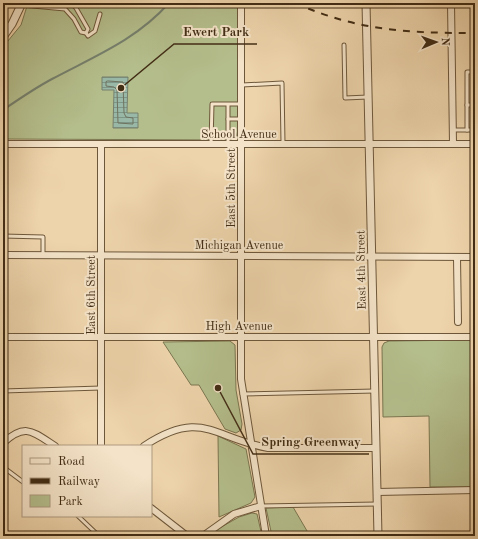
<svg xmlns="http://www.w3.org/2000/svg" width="478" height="539" font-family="'Old Standard TT',serif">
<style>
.park{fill:#b4be8c;stroke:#7b7650}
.water{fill:url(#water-rules);stroke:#76806d}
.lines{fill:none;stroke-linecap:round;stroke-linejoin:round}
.shore{stroke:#6e725e;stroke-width:1}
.stream{stroke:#76806d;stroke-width:2}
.service-casing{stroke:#6d573a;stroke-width:5}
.minor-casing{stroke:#6d573a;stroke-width:8}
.tertiary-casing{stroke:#6d573a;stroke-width:9}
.service{stroke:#f4e3c8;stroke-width:3}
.minor{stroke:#f4e3c8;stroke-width:6}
.tertiary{stroke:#f4e3c8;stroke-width:7}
.rail{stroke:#422d15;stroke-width:2;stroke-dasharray:7 7;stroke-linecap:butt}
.labels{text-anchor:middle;stroke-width:4;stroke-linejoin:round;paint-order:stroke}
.street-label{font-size:12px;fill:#422d15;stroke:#f4e3c8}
.leader{fill:none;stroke:#422d15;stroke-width:1.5}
.callout-dot{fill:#422d15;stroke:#f4e3c8;stroke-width:1.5}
.callout-label{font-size:13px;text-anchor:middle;font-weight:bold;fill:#422d15;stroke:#f4e3c8;stroke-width:4;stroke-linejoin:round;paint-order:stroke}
</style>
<defs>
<pattern id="water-rules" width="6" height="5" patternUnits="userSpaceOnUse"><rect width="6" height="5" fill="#99b8a7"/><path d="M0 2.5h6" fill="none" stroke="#7e9687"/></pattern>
</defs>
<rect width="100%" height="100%" fill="#eed4ab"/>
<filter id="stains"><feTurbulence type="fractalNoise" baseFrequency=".005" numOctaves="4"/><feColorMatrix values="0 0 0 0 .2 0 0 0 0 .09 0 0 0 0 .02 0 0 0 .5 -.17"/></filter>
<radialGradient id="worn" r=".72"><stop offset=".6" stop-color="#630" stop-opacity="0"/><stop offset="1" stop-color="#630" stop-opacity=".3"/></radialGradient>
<g class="park">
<path d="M28,3h210v127l-2,7 -6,3 -227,-1v-92l18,-22z"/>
<path d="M475,340v147h-45l-1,-71 -46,1 -1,-70 2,-4 5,-2z"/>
<path d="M230,341l5,4 1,45 6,34 -1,6 -5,3 -11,-4 -26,-44h-8l-28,-43z"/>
<path d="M218,436l28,13 9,48 -4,6 -32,14z"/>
<path d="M293,507l17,29h-38l-6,-28z"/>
<path d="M252,513l5,1 5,22h-41l-5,-6 23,-13z"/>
</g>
<path class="water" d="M102,77h26l-1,36h11v15h-25l1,-38h-12z"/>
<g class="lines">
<path class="shore" d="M108,81l15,1 1,31 2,4 7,1v6l-15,-1 -1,-33 -3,-3 -8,-1v-4z"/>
<path class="stream" d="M3,110c16,-11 32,-22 49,-31 43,-23 84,-39 117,-76"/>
<g class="service-casing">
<g id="service">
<path d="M22,5l43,4 9,10 7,13 5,1 2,-4 -12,-21 -5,-5"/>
<path d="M86,33l2,3 7,-5 5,-17"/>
<path d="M344,45l1,53 23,-1"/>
<path d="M475,72h-8v33h8"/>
<path d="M242,85l40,-2 1,60"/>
<path d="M228,105v39"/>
<path d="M467,105v25"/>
<path d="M228,119h12"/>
<path d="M453,130h22"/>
<path d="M211,144l1,-40h28"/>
<path d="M3,236l40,1v18"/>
<path d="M3,391l98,-3"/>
<path d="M242,394l133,-3"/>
<path d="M3,467l20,15"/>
<path d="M261,506l116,-2"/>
<path d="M78,516l21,20"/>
</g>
</g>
<g class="minor-casing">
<g id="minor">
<path d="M241,3v376l25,157"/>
<path d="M451,3l2,141"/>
<path d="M3,144h472"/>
<path d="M3,255l472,2"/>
<path d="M457,258l1,64"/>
<path d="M3,337h472"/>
<path d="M3,443c22,-20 29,-12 52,3"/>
<path d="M101,446v-302"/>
<path d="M144,446c58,-38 69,-8 124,2h108"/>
<path d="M377,492l98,-2"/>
<path d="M151,508l36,28"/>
<path d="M203,536l31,-22 27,-8"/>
</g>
</g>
<g class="tertiary-casing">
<g id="tertiary">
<path d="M366,3l12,533"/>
<path d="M3,37l9,-13 10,-21"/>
</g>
</g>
<use href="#service" class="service"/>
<use href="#minor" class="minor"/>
<use href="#tertiary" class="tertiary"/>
<path class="rail" d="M295,3c64,28 111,30 180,30"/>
</g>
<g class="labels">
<g class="street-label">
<text x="239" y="138">School Avenue</text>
<text transform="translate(231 188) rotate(-90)" y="4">East 5th Street</text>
<text x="239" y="249">Michigan Avenue</text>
<text transform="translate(361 270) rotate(-91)" y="4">East 4th Street</text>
<text transform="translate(91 295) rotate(-90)" y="4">East 6th Street</text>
<text x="239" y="330">High Avenue</text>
</g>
</g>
<path class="leader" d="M121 88L174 44H257M218 388L253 454H369"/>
<g class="callout-dot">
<circle cx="121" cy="88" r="4"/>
<circle cx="218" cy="388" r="4"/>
</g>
<g class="callout-label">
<text x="216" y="36">Ewert Park</text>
<text x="311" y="446">Spring Greenway</text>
</g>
<rect width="478" height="539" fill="none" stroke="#eed4ab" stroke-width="16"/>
<rect x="4" y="4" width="470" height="531" fill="none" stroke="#422d15" stroke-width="2"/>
<rect x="8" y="8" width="462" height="523" fill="none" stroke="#422d15"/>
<rect x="22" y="445" width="130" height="72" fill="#f4e3c8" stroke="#ad9a80"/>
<rect x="30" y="458" width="20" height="6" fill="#f4e3c8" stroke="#ad9a80"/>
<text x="58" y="465" font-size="12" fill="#422d15">Road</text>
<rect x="30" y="478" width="20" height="6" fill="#422d15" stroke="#ad9a80"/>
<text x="58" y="485" font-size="12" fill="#422d15">Railway</text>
<rect x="30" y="495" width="20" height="12" fill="#b4be8c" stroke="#ad9a80"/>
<text x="58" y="505" font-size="12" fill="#422d15">Park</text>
<g transform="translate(436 42) rotate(88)" stroke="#f4e3c8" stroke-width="3" paint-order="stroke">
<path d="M0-3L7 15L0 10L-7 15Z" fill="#422d15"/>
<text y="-6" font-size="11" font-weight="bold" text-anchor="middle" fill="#422d15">N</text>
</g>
<rect width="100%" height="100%" filter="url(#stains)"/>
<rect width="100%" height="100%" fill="url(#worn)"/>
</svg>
